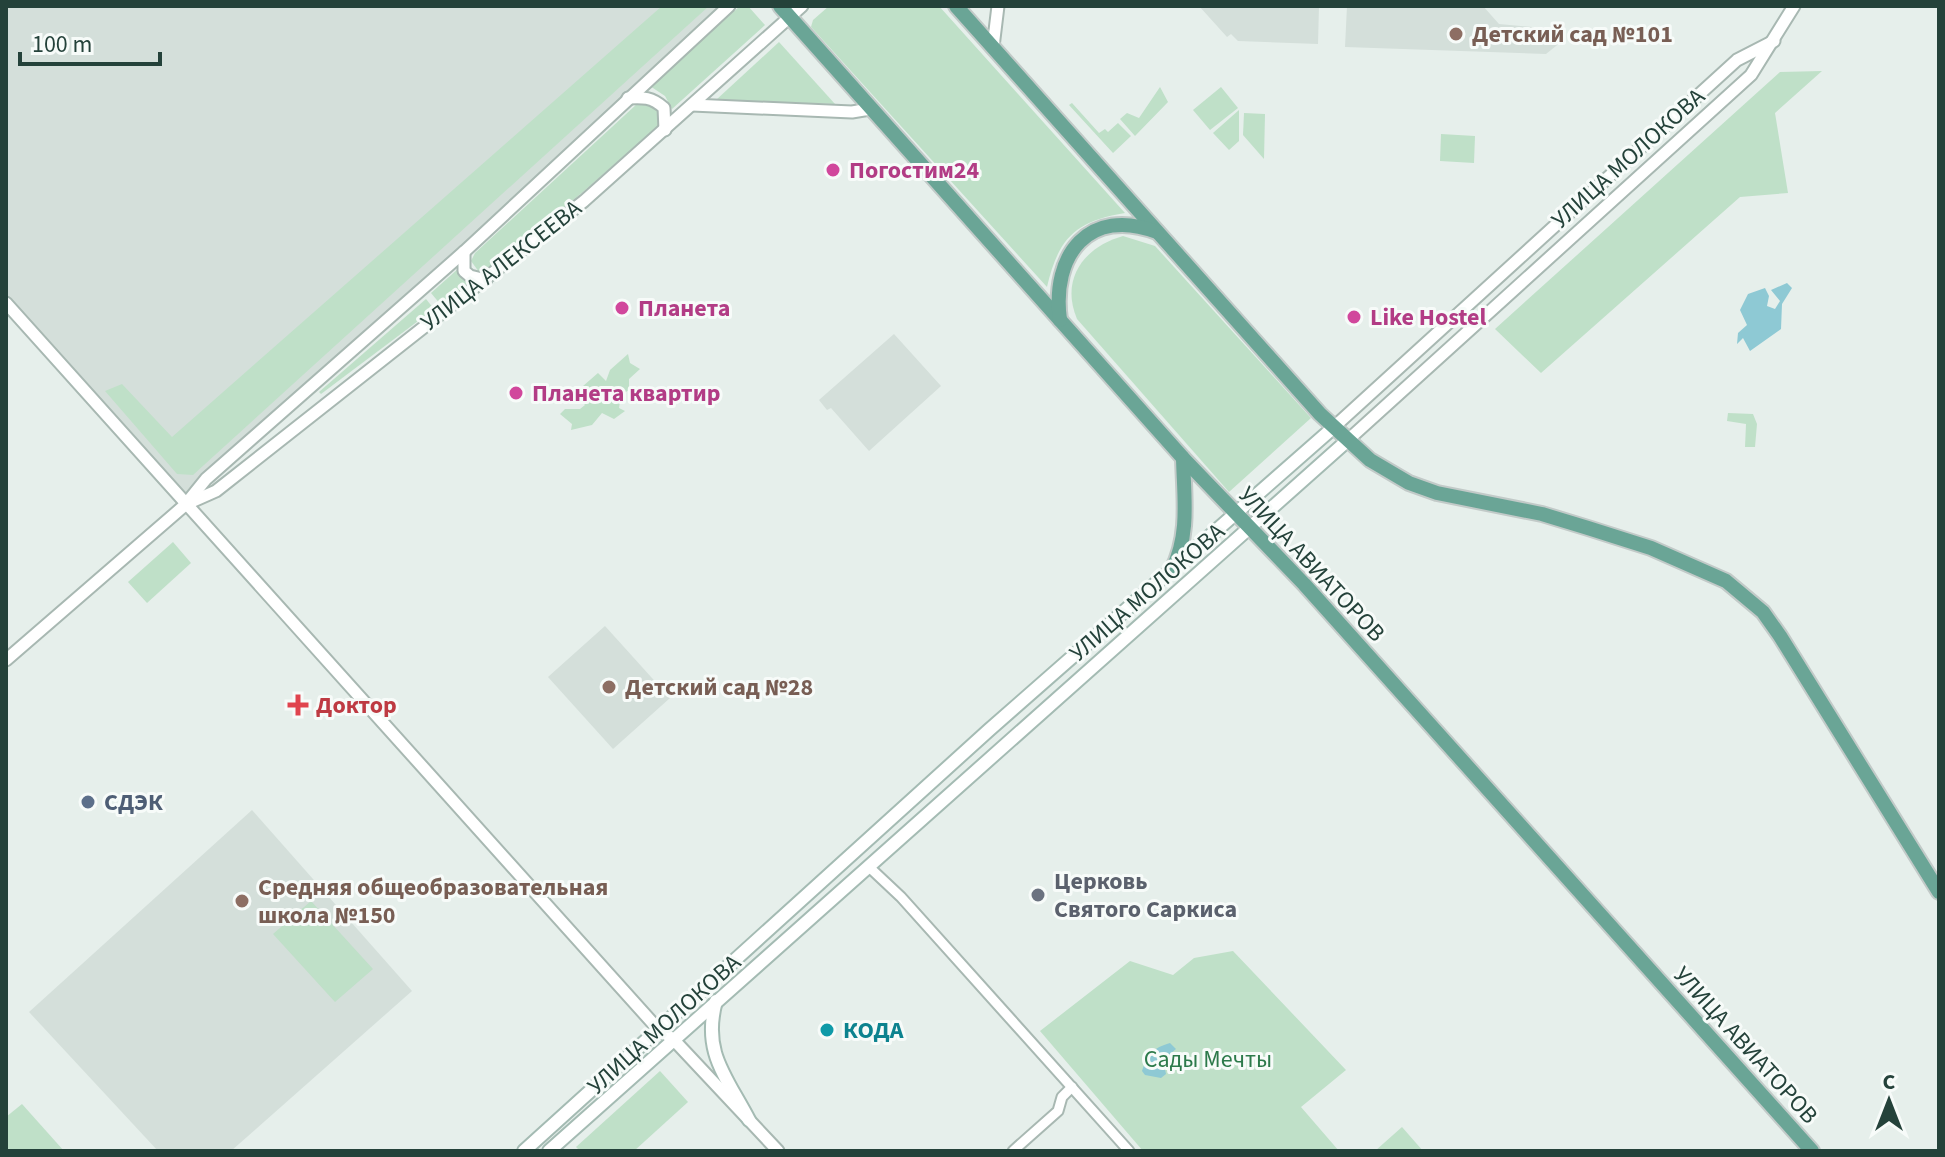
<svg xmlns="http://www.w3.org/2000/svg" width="1945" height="1157" font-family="'Source Sans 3',sans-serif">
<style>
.built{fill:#d4dfda}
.green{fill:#bfe0c8}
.water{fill:#8ec9d4}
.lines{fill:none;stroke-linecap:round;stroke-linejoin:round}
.minor-casing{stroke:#a8b8b2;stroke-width:13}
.tertiary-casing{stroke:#a8b8b2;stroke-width:15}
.secondary-casing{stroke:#a4bbb3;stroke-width:16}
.primary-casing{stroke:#c2cac8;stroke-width:18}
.minor{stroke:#fff;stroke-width:9}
.tertiary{stroke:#fff;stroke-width:11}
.secondary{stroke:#fff;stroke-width:12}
.primary{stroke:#6aa596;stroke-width:14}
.education-dot{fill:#8d6e63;stroke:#f7fbf9;stroke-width:3}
.hotel-dot{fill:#d1479c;stroke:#f7fbf9;stroke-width:3}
.health-dot{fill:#e0444e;stroke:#f7fbf9;stroke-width:3}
.service-dot{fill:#5c6f8a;stroke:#f7fbf9;stroke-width:3}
.worship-dot{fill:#6b7280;stroke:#f7fbf9;stroke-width:3}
.culture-dot{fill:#0f9aa8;stroke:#f7fbf9;stroke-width:3}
.labels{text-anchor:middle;stroke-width:6;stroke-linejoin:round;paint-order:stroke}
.education-label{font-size:24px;font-weight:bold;fill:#785e54;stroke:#f7fbf9;text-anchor:start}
.street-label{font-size:24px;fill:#24423a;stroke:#f7fbf9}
.hotel-label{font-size:24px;font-weight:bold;fill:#b23c85;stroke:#f7fbf9;text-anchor:start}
.health-label{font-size:24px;font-weight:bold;fill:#be3a42;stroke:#f7fbf9;text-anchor:start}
.service-label{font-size:24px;font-weight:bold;fill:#4e5e75;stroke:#f7fbf9;text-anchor:start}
.worship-label{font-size:24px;font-weight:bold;fill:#5b616d;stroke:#f7fbf9;text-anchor:start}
.culture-label{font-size:24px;font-weight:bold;fill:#0d838f;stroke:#f7fbf9;text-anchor:start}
.park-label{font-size:24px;fill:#2d7a4b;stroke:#f7fbf9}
</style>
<rect width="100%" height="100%" fill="#e6efeb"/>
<g class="built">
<path d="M6,6h723l-544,499 -179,-202z"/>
<path d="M1199,6h120l-1,38 -80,-3 -7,-7 -4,3z"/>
<path d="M1347,6h136l16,18 67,6v8l-20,16 -201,-7z"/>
<path d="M894,334l47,52 -72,65 -38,-43 -4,2 -8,-10z"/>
<path d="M605,626l65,72 -57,51 -65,-72z"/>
<path d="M252,810l160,181 -181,160h-73l-129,-139z"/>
</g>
<g class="green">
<path d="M662,6h47l-516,469 -16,-1 -72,-83 17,-7 50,53z"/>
<path d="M740,6h8l17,19 -93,84 -7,-13 -15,-10z"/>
<path d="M829,6h110l186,207c-50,8 -67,26 -78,74l-236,-260 2,-7z"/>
<path d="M779,42l56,62 -119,-4z"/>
<path d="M1822,71l-47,42 13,80 -48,4 -199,176 -46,-44 285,-257z"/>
<path d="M1160,87l8,15 -33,34 -15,-17 7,-6 12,5z"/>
<path d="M1221,87l17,21 -28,22 -17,-20z"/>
<path d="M649,101l12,13 -1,10 -77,68 -89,72 -15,8 -8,-11 4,-8 163,-150z"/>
<path d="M1072,103l27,30 6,-4 3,3 10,-9 13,13 -18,17 -44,-48z"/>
<path d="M1239,110v31l-10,9 -16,-17z"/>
<path d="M1244,113l21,1 -1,45 -21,-24z"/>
<path d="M1441,134l34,2 -1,27 -34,-2z"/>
<path d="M1123,236l32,10 156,172 -82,74 -152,-173c-17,-40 7,-72 46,-83z"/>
<path d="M459,268l12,13 -30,24 -10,-12z"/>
<path d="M426,299l8,10 -113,85 -2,-2z"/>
<path d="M628,354l2,9 10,6 -11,10v11l-8,5 -2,13 6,3 -11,8 -12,-6 -10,12 -21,5 1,-6 -12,-10 5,-5h15l5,-4 -10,-12 23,-20 8,8 4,-11z"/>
<path d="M1728,413l25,1 4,10 -2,23h-10l1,-23 -19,-3z"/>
<path d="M173,542l18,21 -44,40 -19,-21z"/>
<path d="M311,901l62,68 -38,33 -62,-68z"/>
<path d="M1233,951l113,119 -45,37 38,44h-196l-103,-120 90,-70 43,14 21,-17z"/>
<path d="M660,1071l28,31 -54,49h-54l-4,-4z"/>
<path d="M22,1104l42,47h-58v-34z"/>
<path d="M1402,1127l21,24h-48z"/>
</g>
<g class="water">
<path d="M1787,283l5,5 -10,16 -1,25 -31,22 -7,-13 -6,6 1,-11 9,-8 -7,-15 8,-16 17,-6 4,8 -2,10 8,3 5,-8 -9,-11z"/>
<path d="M1170,1043l6,6 -13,11 3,14 -5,4 -16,-3 -3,-4c6,-17 11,-23 28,-28z"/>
</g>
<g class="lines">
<g class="minor-casing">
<g id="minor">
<path d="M868,866l33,31 228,254"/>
<path d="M1013,1151l45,-40 4,-14 10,-10"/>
</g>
</g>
<g class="tertiary-casing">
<g id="tertiary">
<path d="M993,47l5,-41"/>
<path d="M628,98c15,-1 24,-1 36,10l1,22"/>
<path d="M692,105l160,7 18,-3"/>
<path d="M464,252v19l6,5 16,4"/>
<path d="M6,303l652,726 15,10 105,112"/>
<path d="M1334,427l403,-367 37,-19"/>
<path d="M1348,440l403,-365 43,-69"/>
<path d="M189,503l27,-12 368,-290 218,-195"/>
<path d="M6,660l179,-155 21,-26 259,-228 264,-245"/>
</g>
</g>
<g class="secondary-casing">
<g id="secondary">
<path d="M716,1001c-14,51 10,75 33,119"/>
<path d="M524,1151l465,-421 345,-303"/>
<path d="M549,1151l799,-711"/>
</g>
</g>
<g class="primary-casing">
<g id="primary">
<path d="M780,6l403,452 121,126 508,567"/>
<path d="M956,6l364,408 50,46 39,23 28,10 105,21 46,14 63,20 75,33 37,31 17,24 159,256"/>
<path d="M1060,320c-9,-65 29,-114 97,-88"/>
<path d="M1172,570c18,-35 12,-73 11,-112"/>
</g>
</g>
<use href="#minor" class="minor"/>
<use href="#tertiary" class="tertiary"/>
<use href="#secondary" class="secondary"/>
<use href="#primary" class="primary"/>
</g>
<g class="education-dot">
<circle cx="1456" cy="34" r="8"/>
<circle cx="609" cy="687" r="8"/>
<circle cx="242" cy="901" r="8"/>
</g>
<g class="hotel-dot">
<circle cx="833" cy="170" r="8"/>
<circle cx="622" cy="308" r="8"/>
<circle cx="1354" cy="317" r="8"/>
<circle cx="516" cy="393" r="8"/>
</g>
<path class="health-dot" d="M294 693h8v8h8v8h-8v8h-8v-8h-8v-8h8z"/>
<circle class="service-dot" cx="88" cy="802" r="8"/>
<circle class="worship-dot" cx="1038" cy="895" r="8"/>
<circle class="culture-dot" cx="827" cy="1030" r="8"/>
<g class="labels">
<g class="education-label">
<text x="1472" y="42">Детский сад №101</text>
<text x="625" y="695">Детский сад №28</text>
<text x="258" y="895">Средняя общеобразовательная<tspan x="258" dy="28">школа №150</tspan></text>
</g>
<g class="street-label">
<text transform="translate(1628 158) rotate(-42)" y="8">УЛИЦА МОЛОКОВА</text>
<text transform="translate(501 265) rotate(-38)" y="8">УЛИЦА АЛЕКСЕЕВА</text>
<text transform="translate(1312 564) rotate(47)" y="8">УЛИЦА АВИАТОРОВ</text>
<text transform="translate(1147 592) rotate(-41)" y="8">УЛИЦА МОЛОКОВА</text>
<text transform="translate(664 1024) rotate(-42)" y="8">УЛИЦА МОЛОКОВА</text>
<text transform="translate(1746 1045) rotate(48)" y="8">УЛИЦА АВИАТОРОВ</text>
</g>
<g class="hotel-label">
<text x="849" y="178">Погостим24</text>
<text x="638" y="316">Планета</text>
<text x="1370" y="325">Like Hostel</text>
<text x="532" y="401">Планета квартир</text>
</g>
<g class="health-label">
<text x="316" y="713">Доктор</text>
</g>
<g class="service-label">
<text x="104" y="810">СДЭК</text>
</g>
<g class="worship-label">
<text x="1054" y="889">Церковь<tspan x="1054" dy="28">Святого Саркиса</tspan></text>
</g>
<g class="culture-label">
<text x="843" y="1038">КОДА</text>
</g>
<g class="park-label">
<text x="1208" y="1067">Сады Мечты</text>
</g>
</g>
<rect width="1945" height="1157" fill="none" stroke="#24423a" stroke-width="16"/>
<g transform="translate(1889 1101)" stroke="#f7fbf9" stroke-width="6" paint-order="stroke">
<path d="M0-6L14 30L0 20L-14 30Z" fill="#24423a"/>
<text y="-12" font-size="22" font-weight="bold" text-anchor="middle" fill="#24423a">С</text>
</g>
<path d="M20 52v12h140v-12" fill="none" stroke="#24423a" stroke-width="4"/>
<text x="32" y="52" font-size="24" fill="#24423a" stroke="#f7fbf9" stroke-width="6" paint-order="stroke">100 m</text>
</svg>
